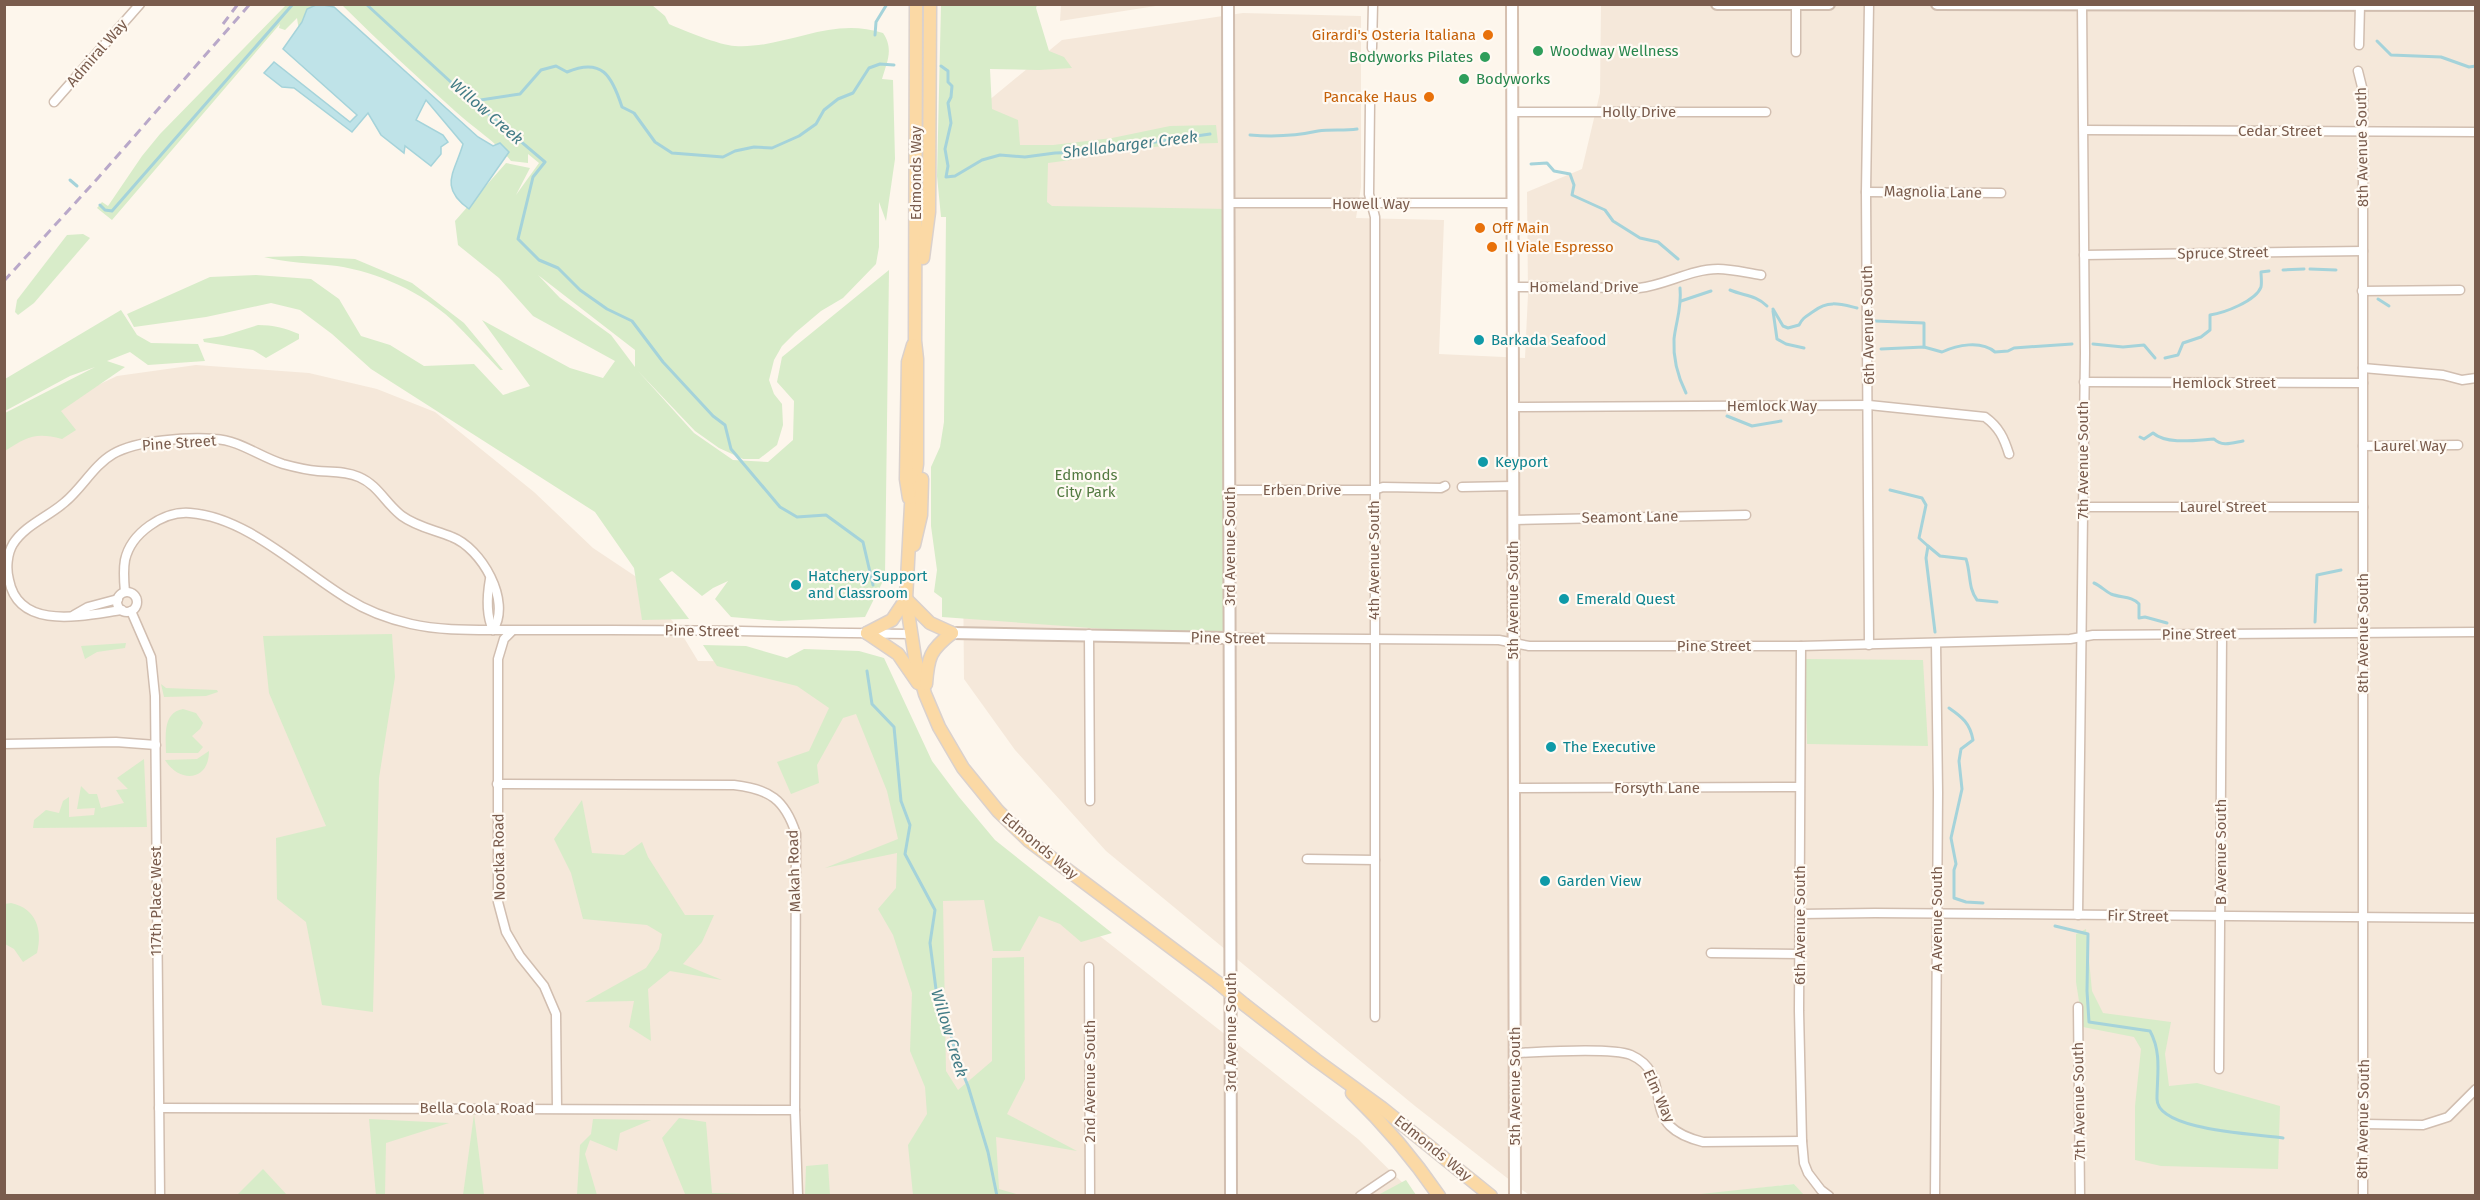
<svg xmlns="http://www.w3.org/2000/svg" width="2480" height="1200" font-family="'Fira Sans',sans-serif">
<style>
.residential{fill:#f5e8da}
.green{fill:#d8ecc9;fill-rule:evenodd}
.water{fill:#bfe3e8;stroke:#a5d3da;stroke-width:1.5}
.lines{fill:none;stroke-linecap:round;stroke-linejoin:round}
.stream{stroke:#a5d3da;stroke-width:3}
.minor-casing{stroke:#d1beb0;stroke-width:11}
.tertiary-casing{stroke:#d1beb0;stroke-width:14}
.secondary-casing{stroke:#d6c0b0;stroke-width:14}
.primary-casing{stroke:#dad1cd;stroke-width:15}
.minor{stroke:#fff;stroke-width:8}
.tertiary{stroke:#fff;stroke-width:10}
.secondary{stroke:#fff;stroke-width:10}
.primary{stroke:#fbd9a5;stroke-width:12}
.rail{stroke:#b9a8c9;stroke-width:3;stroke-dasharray:9 6;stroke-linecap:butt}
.primary-bridge-casing{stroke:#dad1cd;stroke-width:15;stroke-linecap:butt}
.primary-bridge{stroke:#fbd9a5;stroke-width:12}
.food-dot{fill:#e8710a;stroke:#fffaf3;stroke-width:2}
.leisure-dot{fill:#2e9e5b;stroke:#fffaf3;stroke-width:2}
.culture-dot{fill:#0f9aa8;stroke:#fffaf3;stroke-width:2}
.labels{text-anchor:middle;stroke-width:4.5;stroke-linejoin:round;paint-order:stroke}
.food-label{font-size:15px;fill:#c56008;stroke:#fffaf3;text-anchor:end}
.leisure-label{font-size:15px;fill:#27864d;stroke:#fffaf3;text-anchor:start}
.street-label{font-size:15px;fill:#7a5c4d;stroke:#fffaf3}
.culture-label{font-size:15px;fill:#0d838f;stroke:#fffaf3;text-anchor:start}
.park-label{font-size:15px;fill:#537a41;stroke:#fffaf3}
.water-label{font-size:16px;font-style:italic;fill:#437c86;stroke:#fffaf3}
</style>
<rect width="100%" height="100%" fill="#fdf6ec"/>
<g class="residential">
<path d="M1061,5v-1l101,1 -102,16z"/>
<path d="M1601,5h874v1190l-671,1 -10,-12 -103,12 -162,-1 -114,-89 -309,-255 -91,-101 -51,-71 -5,-554 103,-85 181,-27 118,3v171l-5,31 88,2 -5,134 86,4 3,-64 -1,-102 55,-23 18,-76z"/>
<path d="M196,365l113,8 68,16 58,23 99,80 59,56 45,30 40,50 20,33 128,1 195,212 337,265 57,56h-1410v-756l40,-29 72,-34z"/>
</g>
<g class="green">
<path d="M286,5h28l-6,6 -9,20 -2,-13 -12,12 -6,-2 1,-4 -168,196 -15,-12 5,-6 6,4 34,-50 18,-22z"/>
<path d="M338,5h314l13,11 4,8c16,7 50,21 66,22 52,3 94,-30 148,-13 11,16 4,29 -1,46l11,1 2,79 -9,62 -7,-19v45l-3,17 -33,34 -22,13 -26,22 -13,13 -8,14 -5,20 5,14 8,10 1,21 -6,20 -18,14h-16l-24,-11 -24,-17 -57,-60 56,62 39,27 35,2 25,-22 1,-39 -17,-19 5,-25 107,-87 -4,307 -20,40 -86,4 -48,-4 -16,-18 13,-18 -15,7 -11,8 -30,-25 -13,8 30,40 -47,1 -8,-52 -39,-56 -224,-143 -39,-35 -32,-24 -29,-7 -65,14 -72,10 -7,-13 83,-37 46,-2 55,4 28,20 22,37 29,9 34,21 50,-2 29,31 27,-9 -48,-66 88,48 33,10 12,-17 -82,-45 -34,-38 -41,-33 -3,-24 51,-58 24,5 -14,27 23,-32 -11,-9v9l-17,-2c-14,-19 -38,-33 -56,-50 -38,-34 -76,-69 -112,-105zM538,275l97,75v17l-24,-32 -51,-37z"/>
<path d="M941,5h96l-1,3 13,43 15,6 8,11 -33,2 -49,-1 2,40 26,11 2,25h33l59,-7 58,-12 46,-1 2,18 -38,1 -95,11 -14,5 -23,3 -1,39 5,4 177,3v429l-287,-21v-19l-8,-6 3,-22 -6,-44v-59l9,-20 4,-25 2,-205h-5l-4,-41z"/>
<path d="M83,234l7,4 -56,65 -16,12 -3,-3 2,-12 50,-65z"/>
<path d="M302,256l53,3 57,24 52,40 39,47h-3c-16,-17 -32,-34 -48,-50 -30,-28 -75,-48 -115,-54 -25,-3 -49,-3 -73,-9z"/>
<path d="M121,310l16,25 14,8 47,1 7,17 -57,4 -18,-13 -23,9 18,6 -64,44 15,19 -14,9c-27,-7 -35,-2 -57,12v-38l90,-46 -25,9 -65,35v-32z"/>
<path d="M258,325c15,0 27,3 41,9v5l-33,19 -13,-8 -49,-8 -1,-3 20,-3z"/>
<path d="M392,634l3,43 -16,101 -6,234 -51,-7 -16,-83 -29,-23 -1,-61 50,-12 -57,-133 -6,-57z"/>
<path d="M126,643l-1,5 -28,4 -12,7 -4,-13z"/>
<path d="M703,645l43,1 41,12 17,-9 55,2 25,7 48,103 27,36 36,43 117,93 -31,9 -21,-18 -21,-8 -19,35h-27l-9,-51 -41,1 3,170 12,19 34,-29v-103l32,-1 1,122 -18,35 70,37 -81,-14 3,52 21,6h-107l-5,-50 19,-31 -2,-27 -15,-36 2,-58 -19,-58 -15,-26 18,-21 1,-35 -72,15 73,-29 -11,-48 -31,-77 -13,4 -26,47 2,18 -28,11 -14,-32 32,-11 20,-43 -32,-22 -80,-20z"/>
<path d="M1805,659l118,1 5,86 -121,-2z"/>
<path d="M161,684l5,4 51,2 1,2 -12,4 -42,1z"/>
<path d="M183,709l13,4 7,10 -3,6 -8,7 11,11 -5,6h-32c0,-17 -4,-40 17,-44z"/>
<path d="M209,751c0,31 -30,32 -44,9l32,-1z"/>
<path d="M144,759l3,68 -114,1 1,-8 12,-10 13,3 4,-12 6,-4v20l25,-2 1,-7 -18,1 4,-23 8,8h8l4,14 23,-5 -8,-13 12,-1 -11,-11z"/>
<path d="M582,800l10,53 32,2 18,-13 6,15 37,58h29l-12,27 -19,22 39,16 -52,-9 -22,18 3,52 -22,-14 5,-26 -49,1 61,-34 13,-19 3,-15 -15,-9 -64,-6 -12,-46 -17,-34z"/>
<path d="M11,903c25,5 32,27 26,50l-14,9 -9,-13 -9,-5v-40z"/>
<path d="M2086,929l6,62 11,22 68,9 -6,32 4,32 28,-3 83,23 -2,63 -117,-3 -26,-6v-54l6,-57 -7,-12 -51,-10 -7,-45v-48z"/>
<path d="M474,1114l10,81h-21z"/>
<path d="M679,1118l27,4 6,71 68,2h-249h46l3,-50 11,-11 2,-15 58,1 -31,13 -3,18 -27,-11 -5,14 12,41 88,-1 -23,-56z"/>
<path d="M369,1119l80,4 -63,20 -1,52 -9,1z"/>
<path d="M828,1164l2,31h-25l1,-29z"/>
<path d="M263,1169l24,26h-50z"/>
<path d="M1406,1180l10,15h-38z"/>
<path d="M1794,1184l10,11h-113z"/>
</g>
<path class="water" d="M318,4l16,3 144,130 15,9 7,-3 9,9 -40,57c-31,-22 -14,-37 -6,-65l-37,-44 -10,20 27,15 5,7 -7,5v7l-10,12 -26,-20 -1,7 -23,-18 -13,-22 -16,19 -58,-44 -12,-1 -18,-14 10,-11 76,60 7,-7 -74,-66 19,-27 5,-13z"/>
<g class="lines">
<g class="stream">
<path d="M366,4l87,80 92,78 -12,15 -15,62 21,21 19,8 22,22 27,19 25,12 31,41 50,54 12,9 6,24 49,58 17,10 29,-2 37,27 10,43"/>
<path d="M875,35l1,-13 11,-18"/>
<path d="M2377,41l14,14 50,2 28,10 7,-1"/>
<path d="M941,66l7,5v11l4,4 -1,11 -3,6 3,20 -6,26 3,17 -2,11 9,-1 27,-16 18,-5 25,2 30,-4 32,-1 123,-18"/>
<path d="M474,101l46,-7 21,-24 15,-4 11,6c35,-15 45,4 55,35l12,6 21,29 17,11 51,4 12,-6 19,-4 18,1 27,-12 17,-12 8,-14 14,-11 15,-6 16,-25 11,-4 14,1"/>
<path d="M1250,135c24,2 45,1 68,-4 13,-2 26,0 39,-2"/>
<path d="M1531,164l16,-1 7,8 16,3 4,11 -2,10 33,15 8,11 27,17 18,4 20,17"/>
<path d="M70,180l7,6"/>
<path d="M100,205l5,5 7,1 181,-207"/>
<path d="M2310,269l26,1"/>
<path d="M2283,270l21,-1"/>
<path d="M1680,288c2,20 -4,33 -6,51 -1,18 4,38 12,54"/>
<path d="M1730,290c14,6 26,5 37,16"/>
<path d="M2378,299l11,7"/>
<path d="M1681,301l30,-10"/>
<path d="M1773,309l10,17 5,2 11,-3c4,-8 8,-9 15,-14 14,-11 26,-7 43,-3"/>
<path d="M1773,311l4,28 9,5 18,4"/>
<path d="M1875,321l49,2v24"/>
<path d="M2093,344l30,3 21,-2 11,13"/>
<path d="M1881,349l43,-2 18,5c15,-7 39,-12 53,0l13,-1 6,-3 58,-4"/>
<path d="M2165,358l13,-3 5,-12 18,-6 9,-7v-15c14,-2 46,-14 51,-28 1,-5 0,-10 0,-15l8,-1"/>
<path d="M1727,416l25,10 29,-5"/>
<path d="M2140,437l4,2 9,-6c14,12 44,7 61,6 8,8 18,4 29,2"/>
<path d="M1890,490l32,8 4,7 -7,33 9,8 -2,12 9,74"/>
<path d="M1928,546l12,10 26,3c5,15 2,29 11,41l20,2"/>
<path d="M2094,583c7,3 11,8 17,11 10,4 21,2 28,10v14l6,-1 22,6"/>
<path d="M2315,622l2,-47 24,-5"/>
<path d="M867,671l5,33 22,23 7,74 9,24 -5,29 30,56 -5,33 7,54 12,30 8,32 11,27 20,66 9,44"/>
<path d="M1949,708c13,9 21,15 24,32l-12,9 -2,12 3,28 -11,49 5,26 -2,6v28l12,4 17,1"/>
<path d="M2055,926l33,8 -1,57 2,31 61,9c12,22 7,44 7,68 0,32 102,35 126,39"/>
</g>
<g class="minor-casing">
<g id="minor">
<path d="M1796,4v48"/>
<path d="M2359,45l1,-40"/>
<path d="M1372,48l1,-44"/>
<path d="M2358,71l5,20v1105"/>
<path d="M54,102l86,-98"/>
<path d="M1370,103l-1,91 6,23v800"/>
<path d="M1512,112h254"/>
<path d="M2084,130l392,2"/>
<path d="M1866,192l135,1"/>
<path d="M1229,203h284"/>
<path d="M2084,255l279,-4"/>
<path d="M1513,287l126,1c27,-3 52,-19 79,-19 14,0 29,4 43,6"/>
<path d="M2362,291l98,-1"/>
<path d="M2363,368l80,7 19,5 14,-2"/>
<path d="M2084,382l279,1"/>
<path d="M1513,407l356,-2 116,12c14,10 19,21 24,37"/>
<path d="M2363,446l95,-1"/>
<path d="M1462,487l51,-1"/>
<path d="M1230,490h144l9,-3 58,1 4,-2"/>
<path d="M2083,507h280"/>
<path d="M1513,520l233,-5"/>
<path d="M490,579c-3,17 -4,36 3,51"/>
<path d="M125,592c-1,-11 -2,-21 0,-32 6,-27 38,-49 65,-47 57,4 110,57 158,86 19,12 41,20 63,25 26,6 54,6 81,6 40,0 79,0 118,0 100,0 200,2 300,4"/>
<circle cx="127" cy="602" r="10"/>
<path d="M122,610c-37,5 -103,22 -113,-30 -3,-11 -2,-26 4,-36 12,-19 35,-27 52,-42 17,-14 29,-37 48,-48 24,-14 75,-17 102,-15 24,1 45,18 68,25 11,3 23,6 35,7 13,1 28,0 41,6 19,8 27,27 43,39 15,11 33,14 50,21 29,11 60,64 41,93"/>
<path d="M131,611l20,46 4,39 5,500"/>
<path d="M74,615l14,-8 30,-8"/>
<path d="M512,631l-8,8 -6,20v243l8,30 14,24 24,30 12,28 1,94"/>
<path d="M1089,634l1,167"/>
<path d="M1229,638l270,2 30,6h272l269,-7 23,-4 383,-3"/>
<path d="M1869,645l-3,-453 3,-188"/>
<path d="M1801,646l-2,365 3,130 2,22 4,10 13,17 8,6"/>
<path d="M4,744l112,-2 40,3"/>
<path d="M497,784l237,1c35,4 51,14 62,49l-1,276 3,86"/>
<path d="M1514,788l285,-1"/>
<path d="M1307,859l68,1"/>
<path d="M1800,914l75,-1 601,5"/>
<path d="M2078,915l7,-562 -3,-349"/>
<path d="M1711,953l89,1"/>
<path d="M1089,967l1,229"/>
<path d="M2078,1007l2,189"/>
<path d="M1516,1053c24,-1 96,-6 115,2 36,16 19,51 39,71 9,9 21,13 33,16l99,-1"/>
<path d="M2219,1069l3,-435"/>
<path d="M159,1108l636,2"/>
<path d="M2364,1124l59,1 25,-8 28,-28"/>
<path d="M1360,1196l31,-21"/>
<path d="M1935,1196l3,-404 -2,-149"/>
</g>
</g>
<g class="tertiary-casing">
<g id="tertiary">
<path d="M1228,4l3,1192"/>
<path d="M1717,4h112"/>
<path d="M1937,4l539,1"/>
<path d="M952,633l277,5"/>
</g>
</g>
<g class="secondary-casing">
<path id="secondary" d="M1512,4l3,1192"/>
</g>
<g class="primary-casing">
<g id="primary">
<path d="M916,4l-1,337 2,18v105l-6,41 -5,94 9,59 10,36 14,33 24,41 35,43 31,30 188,141"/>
<path d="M923,258l6,-46 1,-208"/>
<path d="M909,498l-3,-19 2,-117 5,-17"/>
<path d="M914,545l7,-30 1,-36"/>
<path d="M906,599l24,24 22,10"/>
<path d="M867,633l31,21 20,29"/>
<path d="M867,633l25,-13 14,-21"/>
<path d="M926,684c2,-27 4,-34 26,-51"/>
<path d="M1245,1005l71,55 66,48 109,88"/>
<path d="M1352,1093c33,32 61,65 87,103"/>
</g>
</g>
<use href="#minor" class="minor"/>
<use href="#tertiary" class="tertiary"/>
<use href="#secondary" class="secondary"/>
<use href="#primary" class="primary"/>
<g class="rail">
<path d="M223,24l15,-20"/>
<path d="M4,281l94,-103 152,-174"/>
</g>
<g class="primary-bridge-casing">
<path id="primary-bridge" d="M1217,982l28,23"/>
</g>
<use href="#primary-bridge" class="primary-bridge"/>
</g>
<g class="food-dot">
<circle cx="1488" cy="35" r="6"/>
<circle cx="1429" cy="97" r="6"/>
<circle cx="1480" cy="228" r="6"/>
<circle cx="1492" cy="247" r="6"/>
</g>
<g class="leisure-dot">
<circle cx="1538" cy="51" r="6"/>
<circle cx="1485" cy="57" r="6"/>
<circle cx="1464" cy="79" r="6"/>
</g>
<g class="culture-dot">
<circle cx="1479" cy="340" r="6"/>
<circle cx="1483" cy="462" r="6"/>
<circle cx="796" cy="585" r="6"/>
<circle cx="1564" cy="599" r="6"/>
<circle cx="1551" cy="747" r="6"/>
<circle cx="1545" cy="881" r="6"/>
</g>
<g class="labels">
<g class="food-label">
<text x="1476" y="40">Girardi's Osteria Italiana</text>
<text x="1417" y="102">Pancake Haus</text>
<text x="1492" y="233" text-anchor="start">Off Main</text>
<text x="1504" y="252" text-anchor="start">Il Viale Espresso</text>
</g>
<g class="leisure-label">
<text x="1550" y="56">Woodway Wellness</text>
<text x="1473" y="62" text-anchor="end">Bodyworks Pilates</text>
<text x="1476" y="84">Bodyworks</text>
</g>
<g class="street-label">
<text transform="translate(97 53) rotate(-49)" y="5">Admiral Way</text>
<text x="1639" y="117">Holly Drive</text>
<text x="2280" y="136">Cedar Street</text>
<text transform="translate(2362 147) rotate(-91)" y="5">8th Avenue South</text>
<text transform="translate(916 173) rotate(-90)" y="5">Edmonds Way</text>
<text transform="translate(1933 192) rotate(1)" y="5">Magnolia Lane</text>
<text x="1371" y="209">Howell Way</text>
<text transform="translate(2223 253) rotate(-1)" y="5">Spruce Street</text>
<text x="1584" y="292">Homeland Drive</text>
<text transform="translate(1868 325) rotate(-91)" y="5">6th Avenue South</text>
<text x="2224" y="388">Hemlock Street</text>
<text x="1772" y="411">Hemlock Way</text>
<text transform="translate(179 443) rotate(-4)" y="5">Pine Street</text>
<text x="2410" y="451">Laurel Way</text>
<text transform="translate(2083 460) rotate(-90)" y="5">7th Avenue South</text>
<text x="1302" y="495">Erben Drive</text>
<text x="2223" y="512">Laurel Street</text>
<text transform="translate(1630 517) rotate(-1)" y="5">Seamont Lane</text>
<text transform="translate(1230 546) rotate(-90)" y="5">3rd Avenue South</text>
<text transform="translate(1374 560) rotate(-90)" y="5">4th Avenue South</text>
<text transform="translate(1513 600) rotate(-90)" y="5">5th Avenue South</text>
<text transform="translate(702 631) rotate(1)" y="5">Pine Street</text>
<text transform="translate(2363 633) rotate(-90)" y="5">8th Avenue South</text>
<text transform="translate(2199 634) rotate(-1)" y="5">Pine Street</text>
<text transform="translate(1228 638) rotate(1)" y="5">Pine Street</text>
<text x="1714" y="651">Pine Street</text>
<text x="1657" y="793">Forsyth Lane</text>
<text transform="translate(1040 846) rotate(40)" y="5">Edmonds Way</text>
<text transform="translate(2221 852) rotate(-90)" y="5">B Avenue South</text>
<text transform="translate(499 857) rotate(-91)" y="5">Nootka Road</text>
<text transform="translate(794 871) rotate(-92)" y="5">Makah Road</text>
<text transform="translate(156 901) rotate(-90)" y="5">117th Place West</text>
<text transform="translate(2138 916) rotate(1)" y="5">Fir Street</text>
<text transform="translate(1937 919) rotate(-90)" y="5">A Avenue South</text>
<text transform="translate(1800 925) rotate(-90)" y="5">6th Avenue South</text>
<text transform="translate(1231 1032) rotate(-90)" y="5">3rd Avenue South</text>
<text transform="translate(1090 1081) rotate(-90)" y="5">2nd Avenue South</text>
<text transform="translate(1515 1086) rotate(-90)" y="5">5th Avenue South</text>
<text transform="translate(1659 1096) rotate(66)" y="5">Elm Way</text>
<text transform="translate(2079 1101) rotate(-91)" y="5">7th Avenue South</text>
<text x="477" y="1113">Bella Coola Road</text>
<text transform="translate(2363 1119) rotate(-89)" y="5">8th Avenue South</text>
<text transform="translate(1433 1148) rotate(39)" y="5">Edmonds Way</text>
</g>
<g class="culture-label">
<text x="1491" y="345">Barkada Seafood</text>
<text x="1495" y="467">Keyport</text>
<text x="808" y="581">Hatchery Support<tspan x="808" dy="17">and Classroom</tspan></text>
<text x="1576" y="604">Emerald Quest</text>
<text x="1563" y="752">The Executive</text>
<text x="1557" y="886">Garden View</text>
</g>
<g class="park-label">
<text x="1086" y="480">Edmonds<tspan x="1086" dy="17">City Park</tspan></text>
</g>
<g class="water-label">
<text transform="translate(487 111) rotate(41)" y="6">Willow Creek</text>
<text transform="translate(1130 144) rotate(-7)" y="6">Shellabarger Creek</text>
<text transform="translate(950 1033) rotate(73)" y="6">Willow Creek</text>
</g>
</g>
<rect width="2480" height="1200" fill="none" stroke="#7a5c4d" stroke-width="12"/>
</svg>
